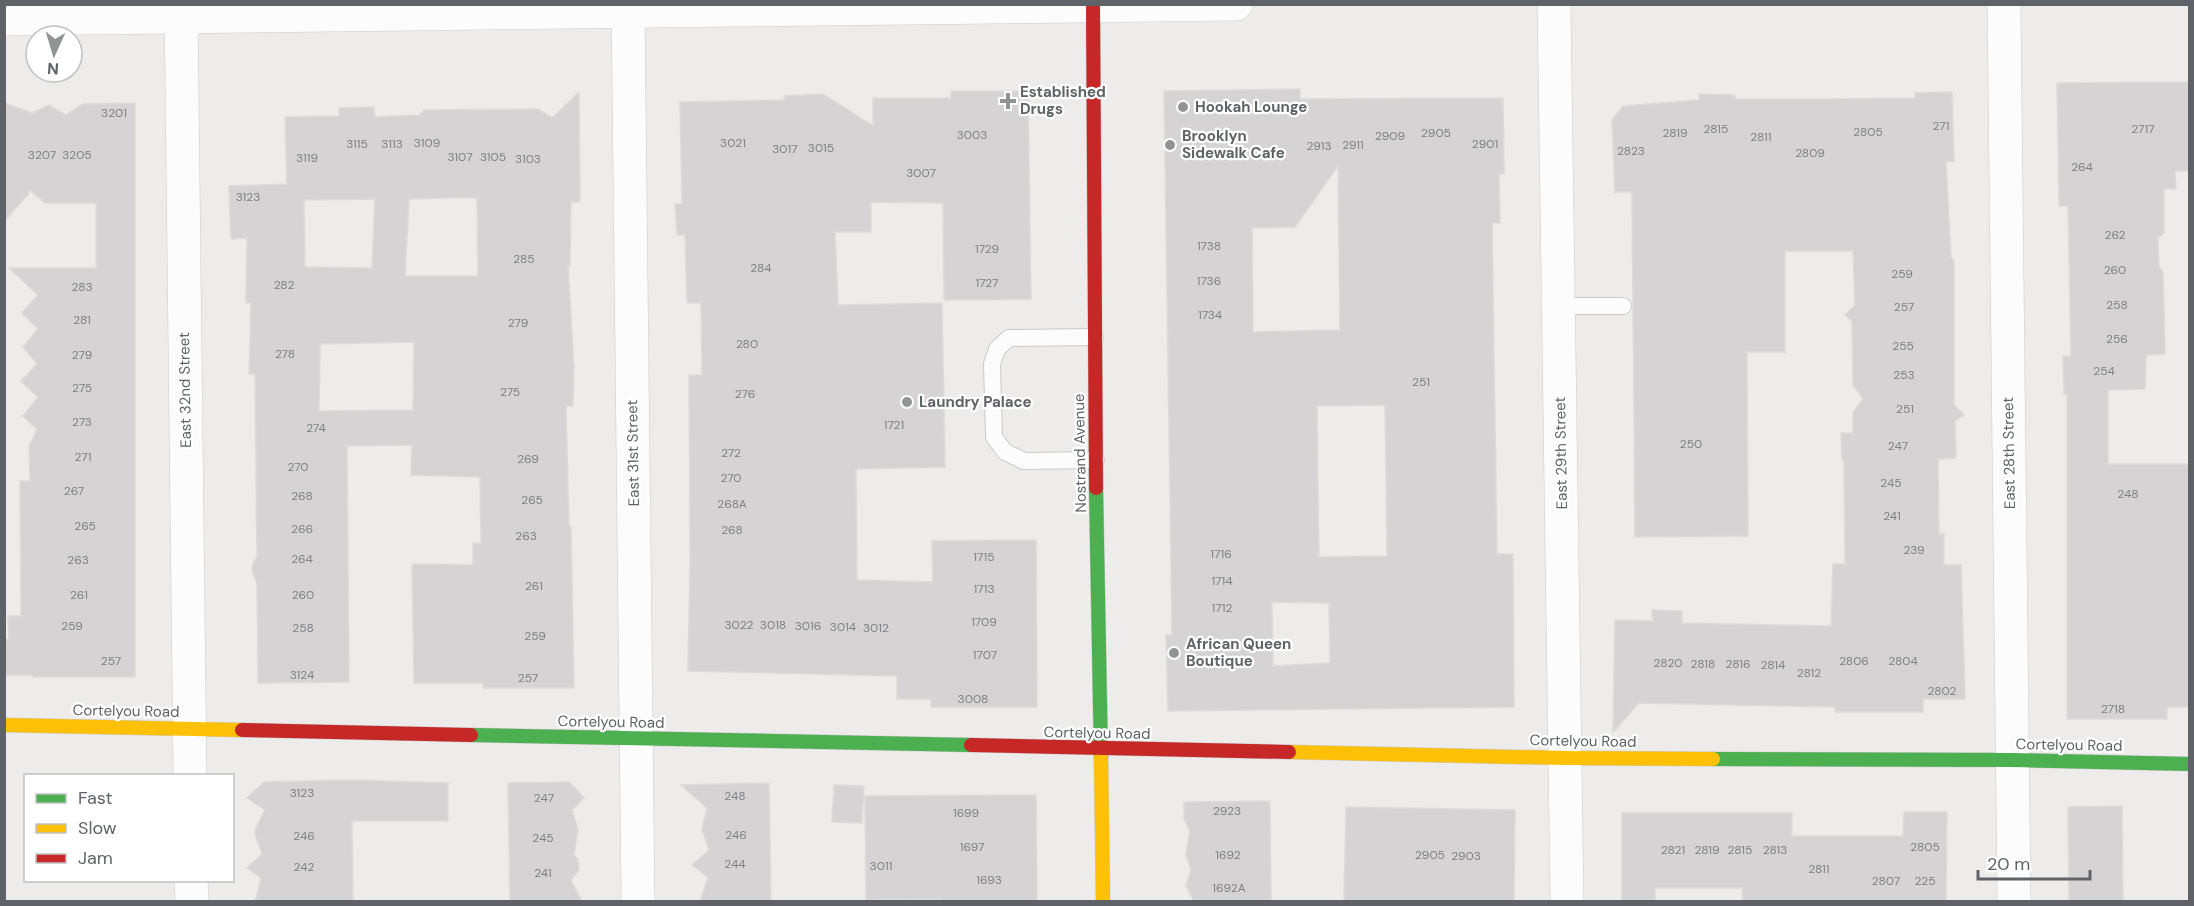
<svg xmlns="http://www.w3.org/2000/svg" width="2194" height="906" font-family="'DM Sans',sans-serif">
<style>
.building{fill:#d5d3d3;stroke:#dddbd9;stroke-width:1.5;fill-rule:evenodd}
.lines{fill:none;stroke-linecap:round;stroke-linejoin:round}
.lane-casing{stroke:#cbcaca;stroke-width:18}
.street-casing{stroke:#cbcaca;stroke-width:34}
.fast-casing{stroke:#c8c9c9;stroke-width:15}
.slow-casing{stroke:#c8c9c9;stroke-width:15}
.jam-casing{stroke:#c8c9c9;stroke-width:15}
.lane{stroke:#fcfcfc;stroke-width:16}
.street{stroke:#fcfcfc;stroke-width:33}
.fast{stroke:#4caf50;stroke-width:14}
.slow{stroke:#ffc107;stroke-width:14}
.jam{stroke:#c62828;stroke-width:14}
.poi-dot{fill:#919395;stroke:#fff;stroke-width:2}
.labels{text-anchor:middle;stroke-width:4.5;stroke-linejoin:round;paint-order:stroke}
.number-label{font-size:12px;fill:#7e8083}
.poi-label{font-size:15px;font-weight:bold;fill:#5f6367;stroke:#fff;text-anchor:start}
.street-label{font-size:15px;fill:#5f6367;stroke:#fff}
</style>
<rect width="100%" height="100%" fill="#eeecea"/>
<g class="building">
<path d="M2190,82v89h-15l1,18h-12v44l-6,5 1,29 4,5 2,82 -19,1 -1,34 -37,1v74h82v243h-23v12h-100v-325h-3l-1,-38h8l-3,-150h-9l-2,-123z"/>
<path d="M1300,89v10l203,-1 1,76h-5l1,49h-8l5,331h16l1,153 -346,4 -2,-76h6l-8,-544zM1338,166l2,164 -87,2 -1,-104 43,-1zM1385,405l2,151 -68,1 -2,-151zM1272,602l57,1 1,60 -57,3z"/>
<path d="M951,91h77l3,208 -87,1 -1,-97 -72,-1v30h-36l3,73 104,-2 3,164 -89,2 1,111 76,2 -1,-41 104,-1 1,167h-106v-8h-34v-23l-209,-5 2,-110 -1,-186h13l-1,-72h-14l-2,-68h-8l-2,-31h7l-2,-102 104,-2v-4l39,-2 50,32v-28h78z"/>
<path d="M579,92l1,110h-9l-1,64h-2l6,102 -1,38h-7l3,120h2l3,162h-91v-5h-69l-2,-119 61,1v-22h8l-1,-66 -69,-2 1,-30 -65,1 2,236 -91,1 -1,-100 -5,-12 1,-8 4,-6 -2,-183h-6l2,-71h-5l1,-65 -16,1 -2,-53 58,-2 -2,-67 54,-1v-8l35,-1 1,10 45,-2 4,-5 114,-1 14,9zM445,198h32l1,78h-73l4,-77zM375,199l-3,69 -67,-1 -1,-67zM414,342l-1,68 -94,1 1,-67z"/>
<path d="M1952,92l2,69 -8,1 5,95 3,4v144l10,10 -9,6 1,37 -18,1 1,75h5v31h17l4,134h-42v13h-88v-5l-196,-4 -26,29 2,-112 38,1 -1,-11 30,1v12l149,3 2,-62h12l-1,-103h-2l-1,-28h12v-21l10,-13 -10,-14 -1,-64 -7,-6 10,-10 -2,-54h-68v101h-38l1,184 -113,1 -3,-345h-17l-3,-72 11,-14 76,-6v-6l36,1v4h94l86,-1v-5z"/>
<path d="M4,103l28,10 17,-8 17,10 17,-11 52,-1v574h-102v-2h-29v-35h5l-1,-24h13l-1,-135h10l-1,-34 8,-18 -14,-13 15,-19 -17,-16 16,-17 -14,-17 15,-18 -16,-16 16,-18 -29,-27h87v-65h-51l-14,-12 -27,30z"/>
<path d="M351,780l97,3v38h-96l1,81h-98l6,-24 -14,-10 15,-14 -7,-20 1,-6 9,-18 -18,-12 17,-16z"/>
<path d="M569,782l15,16 -12,12 6,20 -4,25 4,4 1,11 -8,10 11,22h-72l-2,-119z"/>
<path d="M769,783l2,119h-71l8,-25 -16,-12 17,-15 -7,-21 5,-21 -26,-23z"/>
<path d="M834,785l30,1 -2,37 -30,-1z"/>
<path d="M1036,795l1,107h-96v-3l-75,1 -1,-104z"/>
<path d="M1270,801l1,101h-77l-8,-17 5,-15 -5,-16 4,-23 -6,-12v-17z"/>
<path d="M2122,806l1,96h-54l-1,-95z"/>
<path d="M1346,807l169,3 -1,92h-170z"/>
<path d="M1904,812h43l-1,90h-203l-1,-14h-87v14h-33v-89h170v23h111z"/>
</g>
<g class="lines">
<g class="lane-casing">
<g id="lane">
<path d="M1558,306h65"/>
<path d="M1095,337l-86,1 -12,11 -5,15 2,73 11,15 19,9 72,-1"/>
</g>
</g>
<g class="street-casing">
<g id="street">
<path d="M181,4l9,772"/>
<path d="M628,4l10,898"/>
<path d="M1554,4l13,898"/>
<path d="M2004,4l10,898"/>
<path d="M4,19l1232,-15"/>
<path d="M191,880l1,22"/>
</g>
</g>
<g class="fast-casing">
<g id="fast">
<path d="M1096,488l5,270"/>
<path d="M471,735l500,10"/>
<path d="M1713,759l299,1 178,4"/>
</g>
</g>
<g class="slow-casing">
<g id="slow">
<path d="M4,725l238,5"/>
<path d="M1289,752l276,6 148,1"/>
<path d="M1101,758l2,144"/>
</g>
</g>
<g class="jam-casing">
<g id="jam">
<path d="M1093,4l3,484"/>
<path d="M242,730l229,5"/>
<path d="M971,745l318,7"/>
</g>
</g>
<use href="#lane" class="lane"/>
<use href="#street" class="street"/>
<use href="#fast" class="fast"/>
<use href="#slow" class="slow"/>
<use href="#jam" class="jam"/>
</g>
<g class="poi-dot">
<path d="M1005 92h6v6h6v6h-6v6h-6v-6h-6v-6h6z"/>
<circle cx="1183" cy="107" r="6"/>
<circle cx="1170" cy="145" r="6"/>
<circle cx="907" cy="402" r="6"/>
<circle cx="1174" cy="653" r="6"/>
</g>
<g class="labels">
<g class="number-label">
<text x="114" y="117">3201</text>
<text x="1941" y="130">271</text>
<text x="1716" y="133">2815</text>
<text x="2143" y="133">2717</text>
<text x="1868" y="136">2805</text>
<text x="1436" y="137">2905</text>
<text x="1675" y="137">2819</text>
<text x="972" y="139">3003</text>
<text x="1390" y="140">2909</text>
<text x="1761" y="141">2811</text>
<text x="427" y="147">3109</text>
<text x="733" y="147">3021</text>
<text x="357" y="148">3115</text>
<text x="392" y="148">3113</text>
<text x="1485" y="148">2901</text>
<text x="1353" y="149">2911</text>
<text x="1319" y="150">2913</text>
<text x="821" y="152">3015</text>
<text x="785" y="153">3017</text>
<text x="1631" y="155">2823</text>
<text x="1810" y="157">2809</text>
<text x="42" y="159">3207</text>
<text x="77" y="159">3205</text>
<text x="460" y="161">3107</text>
<text x="493" y="161">3105</text>
<text x="307" y="162">3119</text>
<text x="528" y="163">3103</text>
<text x="2082" y="171">264</text>
<text x="921" y="177">3007</text>
<text x="248" y="201">3123</text>
<text x="2115" y="239">262</text>
<text x="1209" y="250">1738</text>
<text x="987" y="253">1729</text>
<text x="524" y="263">285</text>
<text x="761" y="272">284</text>
<text x="2115" y="274">260</text>
<text x="1902" y="278">259</text>
<text x="1209" y="285">1736</text>
<text x="987" y="287">1727</text>
<text x="284" y="289">282</text>
<text x="82" y="291">283</text>
<text x="2117" y="309">258</text>
<text x="1904" y="311">257</text>
<text x="1210" y="319">1734</text>
<text x="82" y="324">281</text>
<text x="518" y="327">279</text>
<text x="2117" y="343">256</text>
<text x="747" y="348">280</text>
<text x="1903" y="350">255</text>
<text x="285" y="358">278</text>
<text x="82" y="359">279</text>
<text x="2104" y="375">254</text>
<text x="1904" y="379">253</text>
<text x="1421" y="386">251</text>
<text x="82" y="392">275</text>
<text x="510" y="396">275</text>
<text x="745" y="398">276</text>
<text x="1905" y="413">251</text>
<text x="82" y="426">273</text>
<text x="894" y="429">1721</text>
<text x="316" y="432">274</text>
<text x="1691" y="448">250</text>
<text x="1898" y="450">247</text>
<text x="731" y="457">272</text>
<text x="83" y="461">271</text>
<text x="528" y="463">269</text>
<text x="298" y="471">270</text>
<text x="731" y="482">270</text>
<text x="1891" y="487">245</text>
<text x="74" y="495">267</text>
<text x="2128" y="498">248</text>
<text x="302" y="500">268</text>
<text x="532" y="504">265</text>
<text x="732" y="508">268A</text>
<text x="1892" y="520">241</text>
<text x="85" y="530">265</text>
<text x="302" y="533">266</text>
<text x="732" y="534">268</text>
<text x="526" y="540">263</text>
<text x="1914" y="554">239</text>
<text x="1221" y="558">1716</text>
<text x="984" y="561">1715</text>
<text x="302" y="563">264</text>
<text x="78" y="564">263</text>
<text x="1222" y="585">1714</text>
<text x="534" y="590">261</text>
<text x="984" y="593">1713</text>
<text x="79" y="599">261</text>
<text x="303" y="599">260</text>
<text x="1222" y="612">1712</text>
<text x="984" y="626">1709</text>
<text x="739" y="629">3022</text>
<text x="773" y="629">3018</text>
<text x="72" y="630">259</text>
<text x="808" y="630">3016</text>
<text x="843" y="631">3014</text>
<text x="303" y="632">258</text>
<text x="876" y="632">3012</text>
<text x="535" y="640">259</text>
<text x="985" y="659">1707</text>
<text x="111" y="665">257</text>
<text x="1854" y="665">2806</text>
<text x="1903" y="665">2804</text>
<text x="1668" y="667">2820</text>
<text x="1703" y="668">2818</text>
<text x="1738" y="668">2816</text>
<text x="1773" y="669">2814</text>
<text x="1809" y="677">2812</text>
<text x="302" y="679">3124</text>
<text x="528" y="682">257</text>
<text x="1942" y="695">2802</text>
<text x="973" y="703">3008</text>
<text x="2113" y="713">2718</text>
<text x="302" y="797">3123</text>
<text x="735" y="800">248</text>
<text x="544" y="802">247</text>
<text x="1227" y="815">2923</text>
<text x="966" y="817">1699</text>
<text x="736" y="839">246</text>
<text x="304" y="840">246</text>
<text x="543" y="842">245</text>
<text x="972" y="851">1697</text>
<text x="1925" y="851">2805</text>
<text x="1673" y="854">2821</text>
<text x="1707" y="854">2819</text>
<text x="1740" y="854">2815</text>
<text x="1775" y="854">2813</text>
<text x="1228" y="859">1692</text>
<text x="1430" y="859">2905</text>
<text x="1466" y="860">2903</text>
<text x="735" y="868">244</text>
<text x="881" y="870">3011</text>
<text x="304" y="871">242</text>
<text x="1819" y="873">2811</text>
<text x="543" y="877">241</text>
<text x="989" y="884">1693</text>
<text x="1886" y="885">2807</text>
<text x="1925" y="885">225</text>
<text x="1229" y="892">1692A</text>
</g>
<g class="poi-label">
<text x="1020" y="97">Established<tspan x="1020" dy="17">Drugs</tspan></text>
<text x="1195" y="112">Hookah Lounge</text>
<text x="1182" y="141">Brooklyn<tspan x="1182" dy="17">Sidewalk Cafe</tspan></text>
<text x="919" y="407">Laundry Palace</text>
<text x="1186" y="649">African Queen<tspan x="1186" dy="17">Boutique</tspan></text>
</g>
<g class="street-label">
<text transform="translate(185 390) rotate(-91)" y="5">East 32nd Street</text>
<text transform="translate(633 453) rotate(-91)" y="5">East 31st Street</text>
<text transform="translate(1080 453) rotate(-91)" y="5">Nostrand Avenue</text>
<text transform="translate(1561 453) rotate(-91)" y="5">East 29th Street</text>
<text transform="translate(2009 453) rotate(-91)" y="5">East 28th Street</text>
<text transform="translate(126 711) rotate(1)" y="5">Cortelyou Road</text>
<text transform="translate(611 722) rotate(1)" y="5">Cortelyou Road</text>
<text transform="translate(1097 733) rotate(1)" y="5">Cortelyou Road</text>
<text transform="translate(1583 741) rotate(1)" y="5">Cortelyou Road</text>
<text transform="translate(2069 745) rotate(1)" y="5">Cortelyou Road</text>
</g>
</g>
<rect width="2194" height="906" fill="none" stroke="#5f6367" stroke-width="12"/>
<rect x="24" y="774" width="210" height="108" fill="#ffffff" stroke="#bfc1c2" stroke-width="1.5"/>
<rect x="36" y="794" width="30" height="9" fill="#4caf50" stroke="#bfc1c2" stroke-width="1.5"/>
<text x="78" y="804" font-size="18" fill="#5f6367">Fast</text>
<rect x="36" y="824" width="30" height="9" fill="#ffc107" stroke="#bfc1c2" stroke-width="1.5"/>
<text x="78" y="834" font-size="18" fill="#5f6367">Slow</text>
<rect x="36" y="854" width="30" height="9" fill="#c62828" stroke="#bfc1c2" stroke-width="1.5"/>
<text x="78" y="864" font-size="18" fill="#5f6367">Jam</text>
<g transform="translate(54 54) rotate(184)"><circle r="28" fill="#ffffff" stroke="#bfc1c2" stroke-width="1.5"/>
<path d="M0-4.5L10 22L0 15L-10 22Z" fill="#919395"/>
<text y="-9" font-size="16" font-weight="bold" text-anchor="middle" fill="#5f6367">N</text>
</g>
<path d="M1978 870v9h112v-9" fill="none" stroke="#5f6367" stroke-width="3"/>
<text x="1987" y="870" font-size="18" fill="#5f6367" stroke="#ffffff" stroke-width="4.5" paint-order="stroke">20 m</text>
</svg>
